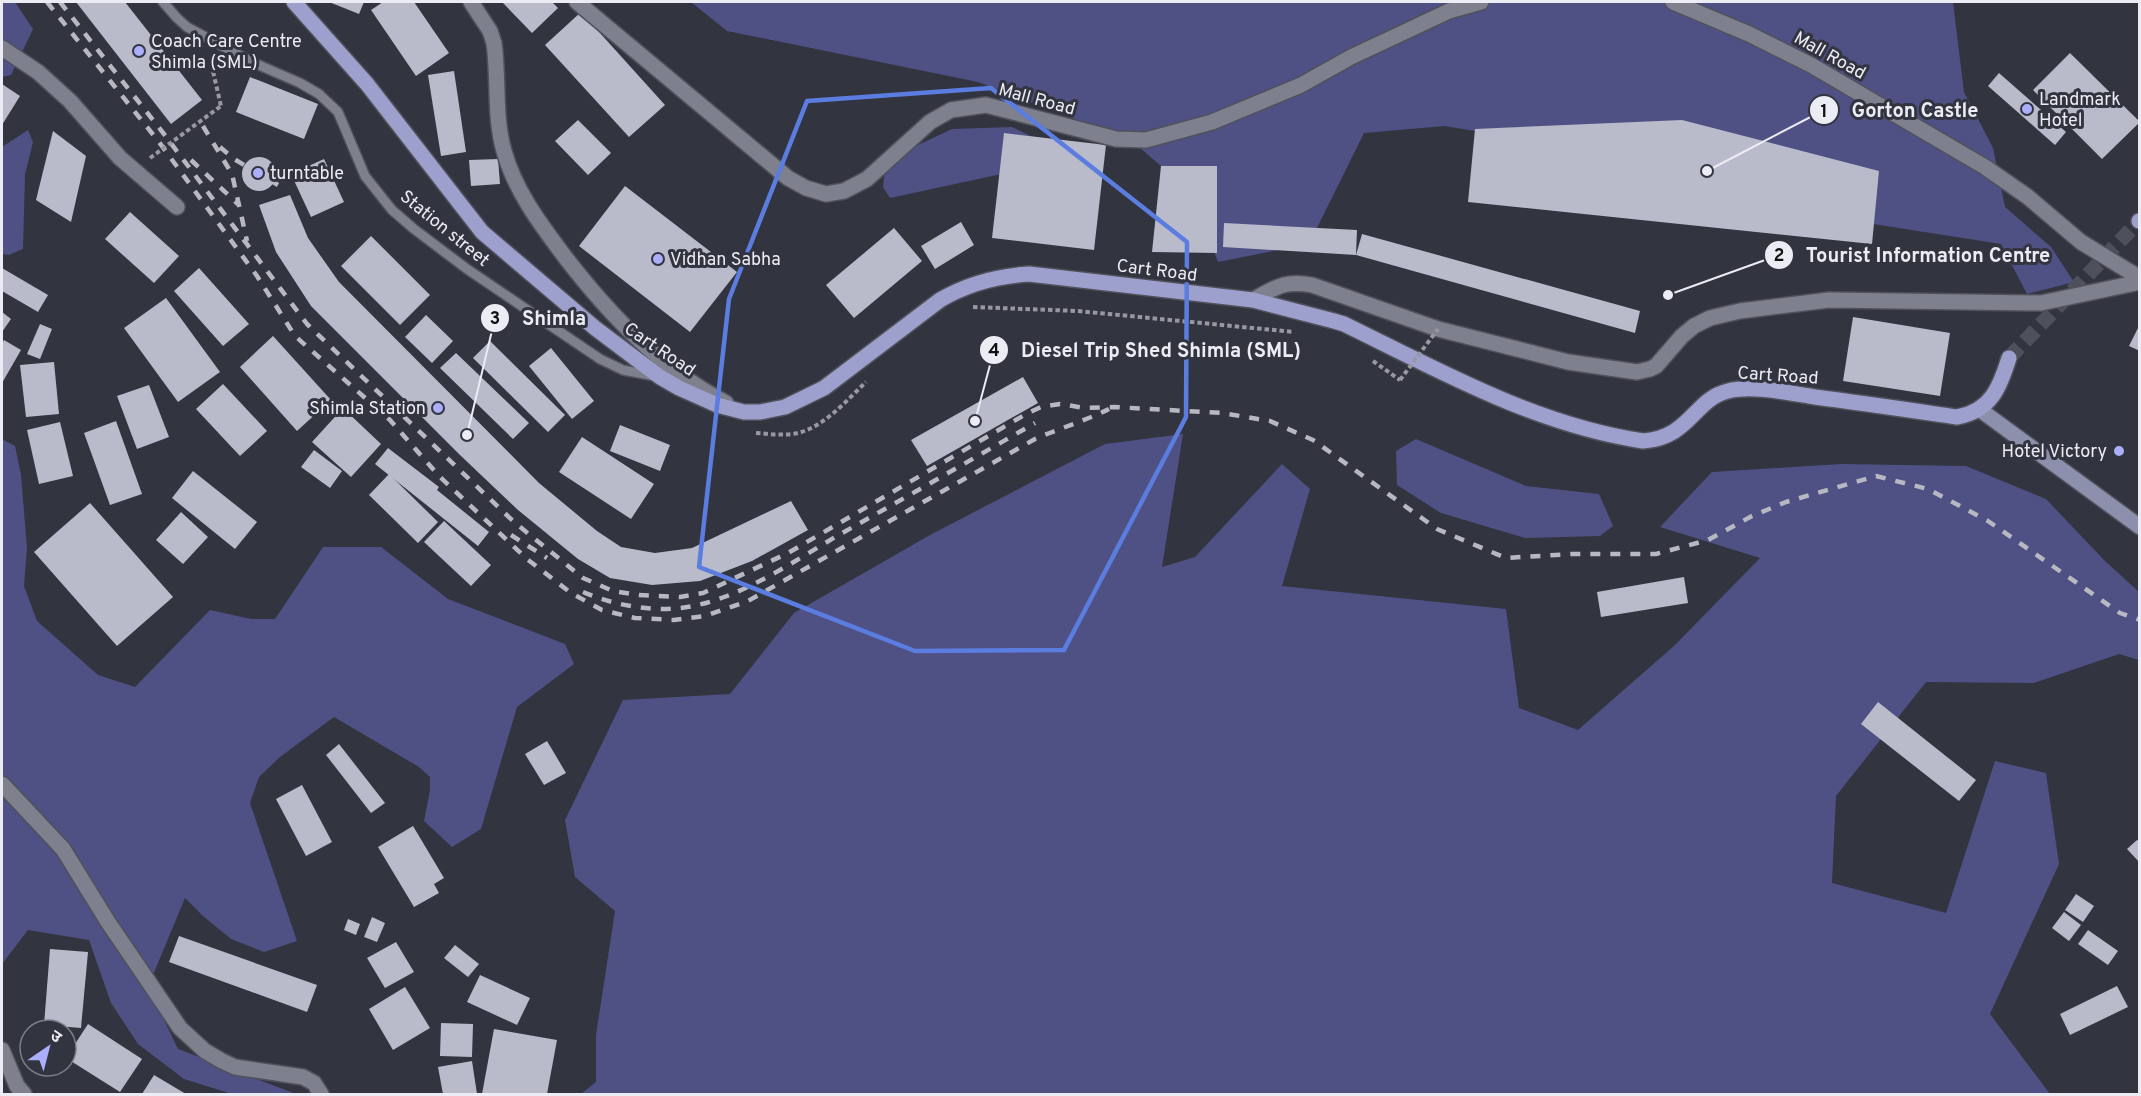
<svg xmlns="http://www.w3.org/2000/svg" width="2141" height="1096" font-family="Overpass,'Noto Sans Devanagari',sans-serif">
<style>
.green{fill:#4f5184}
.building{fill:#b9bbca}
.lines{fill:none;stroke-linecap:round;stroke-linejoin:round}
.primary-tunnel{stroke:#4e505b;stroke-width:15;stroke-dasharray:15 8;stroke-linecap:butt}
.lane-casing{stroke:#50515c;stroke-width:12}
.street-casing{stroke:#50515c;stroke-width:18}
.secondary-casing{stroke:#50515c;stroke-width:18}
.primary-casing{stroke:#50515c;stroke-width:18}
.path{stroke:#9798a2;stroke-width:4;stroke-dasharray:4.5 3;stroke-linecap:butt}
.lane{stroke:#7e808e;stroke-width:9}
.street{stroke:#7e808e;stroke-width:15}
.secondary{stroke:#8d90ad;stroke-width:15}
.primary{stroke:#9da0cc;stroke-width:15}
.rail{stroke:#b7b8c1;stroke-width:4.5;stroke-dasharray:10 10;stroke-linecap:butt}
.path-bridge{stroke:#9798a2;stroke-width:4;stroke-dasharray:4.5 3;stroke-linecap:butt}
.marked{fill:none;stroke:#5b7de0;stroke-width:4.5;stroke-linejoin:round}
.poi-dot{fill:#abaffb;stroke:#323440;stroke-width:2}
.labels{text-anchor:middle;stroke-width:6;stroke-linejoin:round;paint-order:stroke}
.poi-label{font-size:18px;fill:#ebecf4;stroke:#323440;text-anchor:start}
.street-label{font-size:18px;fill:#ebecf4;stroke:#323440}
.leader{fill:none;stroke:#ebecf4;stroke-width:2}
.callout-dot{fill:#ebecf4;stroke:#323440;stroke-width:2}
.mark-label{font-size:18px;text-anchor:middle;font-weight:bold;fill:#111}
.callout-label{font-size:20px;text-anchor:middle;font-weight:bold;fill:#ebecf4;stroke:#323440;stroke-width:6;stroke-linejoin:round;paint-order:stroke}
</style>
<rect width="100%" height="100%" fill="#323440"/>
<g class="green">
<path d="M2,2h13l18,27 -22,46 -9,2z"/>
<path d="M691,2h1262l11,90 29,56 12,59 46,40 23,35 -47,12 -26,-50 -147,-23 -238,-66 -171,-29 -81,7 -55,111 -91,18 -27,-70 -59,-51 -154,-59 -251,-51z"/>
<path d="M1012,127l50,24 -56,22 -116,25 -7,-11 3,-27 66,-31z"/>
<path d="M28,130l5,12 -8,32 -2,75 -14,6 -7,-1v-107z"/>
<path d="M1183,434l-21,133 33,-10 87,-93 28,25 -28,97 224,23 13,99 59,22 97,-85 85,-87 -100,-31 52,-55 129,-8 125,2 80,33 58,61 35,32v68l-20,-6 -85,29 -108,-1 -90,114 -4,87 114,30 49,-152 51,12 13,91 -69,150 60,80h6h-1475l15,-12v-47l19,-124 -40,-34 -10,-57 58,-120 107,-6 64,-81 136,-78 175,-91z"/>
<path d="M2,439l13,7 6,29 6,73 -3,38 13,35 61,54 37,12 75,-77 41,9h24l48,-72h58l67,52 117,45 9,20 -57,43 -36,122 -29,18 -28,-26 6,-31v-13l-11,-10 -85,-50 -54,40 -21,20 -9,26 47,138 -33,11 -33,-13 -28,-23 -18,-18 -37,89 30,62 118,45h-64l-48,-15 -46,-35 -27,-41 -22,-63 -61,-10 -26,34z"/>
<path d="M1416,439l110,47 73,8 14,32 -13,10 -75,2 -84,-25 -44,-28 -1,-34z"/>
</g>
<g class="building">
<path d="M76,2h49l77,98 -31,24z"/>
<path d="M329,2h35l-5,12z"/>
<path d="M383,2h31l35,51 -33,23 -45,-66z"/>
<path d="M502,2h50l6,6 -26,25z"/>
<path d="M581,12l84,93 -36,32 -84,-92z"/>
<path d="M2070,53l70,69 -38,37 -69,-69z"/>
<path d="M454,71l12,81 -25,4 -13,-81z"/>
<path d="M1999,73l67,59 -11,13 -67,-59z"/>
<path d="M250,77l68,27 -14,35 -68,-27z"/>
<path d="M2,84l18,12 -18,29z"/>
<path d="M578,120l33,33 -23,22 -33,-34z"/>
<path d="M1682,120l197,51 -7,73 -404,-42 7,-73z"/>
<path d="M53,131l33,25 -15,66 -35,-22z"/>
<path d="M1004,133l102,12 -12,105 -102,-12z"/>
<circle cx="259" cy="174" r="17"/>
<path d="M324,159l20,43 -33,15 -20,-43z"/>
<path d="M498,159l2,25 -29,2 -2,-26z"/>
<path d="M1161,166h56v87l-65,-1z"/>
<path d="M625,186l112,86 -47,60 -111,-86z"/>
<path d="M290,195l18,43 31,44 200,201 58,48 24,16 34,6 37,-5 99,-47 17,29 -56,31 -52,20 -48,4 -42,-7 -32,-19 -60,-49 -58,-55 -149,-149 -35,-54 -17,-47z"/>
<path d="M130,212l49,44 -25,27 -49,-44z"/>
<path d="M961,222l13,23 -39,24 -14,-23z"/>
<path d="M1224,223l133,7 -1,25 -133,-8z"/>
<path d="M894,228l28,33 -68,57 -28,-33z"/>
<path d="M1362,234l278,77 -5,22 -279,-78z"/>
<path d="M371,236l59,59 -30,30 -59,-59z"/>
<path d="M2,268l46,27 -10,17 -36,-21z"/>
<path d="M199,268l50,56 -26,22 -49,-55z"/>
<path d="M166,298l54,74 -42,30 -54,-74z"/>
<path d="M2,312l9,7 -9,13z"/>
<path d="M426,315l27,26 -21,22 -27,-26z"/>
<path d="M1853,317l97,16 -10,63 -97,-15z"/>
<path d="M40,324l12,5 -12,30 -13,-5z"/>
<path d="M2140,324v27l-11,-5z"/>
<path d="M273,336l58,64 -34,31 -57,-64z"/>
<path d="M4,340l17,10 -19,33v-39z"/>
<path d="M490,341l75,74 -17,17 -75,-74z"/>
<path d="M551,348l43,53 -22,18 -43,-53z"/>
<path d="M456,353l73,70 -16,16 -73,-71z"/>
<path d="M54,362l5,52 -33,3 -6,-52z"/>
<path d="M1023,377l15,26 -111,63 -16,-26z"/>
<path d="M223,384l44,47 -27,25 -44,-47z"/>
<path d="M149,385l20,52 -32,12 -20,-53z"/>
<path d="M343,408l38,36 -30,33 -39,-35z"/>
<path d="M116,421l26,73 -32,11 -26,-72z"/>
<path d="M60,422l13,54 -34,8 -12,-54z"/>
<path d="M620,425l50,20 -10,26 -50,-20z"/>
<path d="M582,437l72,47 -23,35 -72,-47z"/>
<path d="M388,448l51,39 -2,3 52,42 -11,14 -103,-82z"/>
<path d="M314,450l28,21 -12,17 -29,-21z"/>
<path d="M193,471l64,51 -22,27 -63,-51z"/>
<path d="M389,474l49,48 -20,21 -49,-48z"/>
<path d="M90,503l83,94 -56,49 -83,-94z"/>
<path d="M181,512l27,25 -25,27 -27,-24z"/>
<path d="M444,521l47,44 -20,21 -47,-44z"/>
<path d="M1684,577l4,26 -87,14 -4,-25z"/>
<path d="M1878,702l98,78 -17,21 -98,-77z"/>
<path d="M547,741l19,32 -22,12 -19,-31z"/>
<path d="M339,744l46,59 -14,10 -45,-58z"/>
<path d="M302,785l30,57 -26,14 -30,-57z"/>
<path d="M413,826l31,52 -10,6 5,9 -25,14 -36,-60z"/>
<path d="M2137,840l3,2v21l-13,-14z"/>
<path d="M2076,894l18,12 -11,16 -18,-12z"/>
<path d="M2064,912l17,13 -12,16 -17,-13z"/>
<path d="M372,917l13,6 -8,19 -13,-5z"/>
<path d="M348,919l12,5 -4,11 -12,-5z"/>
<path d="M2088,930l30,21 -10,14 -30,-21z"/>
<path d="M179,936l138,49 -10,27 -138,-50z"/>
<path d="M396,942l18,30 -29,16 -18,-30z"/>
<path d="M455,945l24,19 -11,13 -24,-19z"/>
<path d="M50,949l38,3 -7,76 -37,-3z"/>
<path d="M480,975l50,23 -13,27 -50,-23z"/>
<path d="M2117,986l11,21 -58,28 -10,-21z"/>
<path d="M405,987l25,41 -37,22 -24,-41z"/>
<path d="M441,1023l32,1 -1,33 -32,-1z"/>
<path d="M88,1024l54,35 -22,33 -54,-34z"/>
<path d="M494,1029l63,11 -10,54h-65z"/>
<path d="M472,1061l5,33h-34l-5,-27z"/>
<path d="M154,1075l32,19h-44z"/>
</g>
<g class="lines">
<path class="primary-tunnel" d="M2009,358l130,-137"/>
<g class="lane-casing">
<path id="lane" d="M163,2l14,16 10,9 65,35 48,21 19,11 19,18 27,64 27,34 22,19 53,40 133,90 23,11 32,6"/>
</g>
<g class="street-casing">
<g id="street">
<path d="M471,2l19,29 4,12c5,36 0,74 10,108 11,40 37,74 61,106 45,58 95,111 161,146"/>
<path d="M577,2l211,176 18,10 20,6 18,-3 23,-12 63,-57 21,-12 35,-5 130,34 30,1 66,-18 89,-37 50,-28 47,-22 51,-24 32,-9"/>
<path d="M1673,2l76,32 62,31 174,102 43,30 53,45 59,36"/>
<path d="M2,48l36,24 32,29 50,57 57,49"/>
<path d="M1253,300c23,-13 32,-20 59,-15l126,44 130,33 69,10 13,-3 6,-3 26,-30 12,-10 16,-8 30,-7 89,-11 212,3 99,-21"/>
<path d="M2,784l61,65 45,73 72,106 25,23 17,10 13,6 68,10 11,6 7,11"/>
<path d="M2,1050l15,36 7,8"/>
</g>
</g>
<g class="secondary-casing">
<path id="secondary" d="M1979,409l161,118"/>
</g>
<g class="primary-casing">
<g id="primary">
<path d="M294,2l73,82 115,148 113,96 65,49 19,11 38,17 27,7h16l25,-5 39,-19 116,-88c27,-16 57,-24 89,-26l224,26 81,21 10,3c96,47 192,101 299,117 47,-3 51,-42 85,-50 25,-6 62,2 87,6 47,6 94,13 142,20 34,-6 43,-30 52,-59"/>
<path d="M2139,221h1"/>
</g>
</g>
<g class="path">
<path d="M212,57v10l9,39"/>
<path d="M973,307l105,4 216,21"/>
<path d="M1373,361l27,19"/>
<path d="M756,433c14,1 29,3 42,0 27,-7 49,-33 68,-51"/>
</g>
<use href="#lane" class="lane"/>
<use href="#street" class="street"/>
<use href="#secondary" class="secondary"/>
<use href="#primary" class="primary"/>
<g class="rail">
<path d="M47,2l112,140 98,134 38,60 95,84 49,56 88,83 44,34 31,17 33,8 39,2 31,-4 43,-15 287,-162c25,-11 50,-18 74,-30"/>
<path d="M60,2l104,132 143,190 207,198 69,56 30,13 26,4 41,2 23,-4 85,-40 238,-139 15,-7 19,-3 25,4 29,-1 108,6 48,8 43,19 124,89 69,29 65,-4h85l52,-14 44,-24 34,-14 90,-26 52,13 60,32 132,92 20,7"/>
<path d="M203,126l29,48 15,67"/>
<path d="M220,147l14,12 44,26"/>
<path d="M191,160l48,45"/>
<path d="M511,535l36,23"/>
<path d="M583,592c28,12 66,20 98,16 56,-7 108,-44 156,-72 66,-37 132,-75 198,-113"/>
</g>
<g class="path-bridge">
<path d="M150,158l71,-52"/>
<path d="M1400,380l38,-51"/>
</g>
</g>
<path class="marked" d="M991,88l196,154 -1,175 -122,233 -149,1 -216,-84 30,-268 78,-198z"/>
<g class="poi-dot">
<circle cx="139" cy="51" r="6"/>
<circle cx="2027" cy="109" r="6"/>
<circle cx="258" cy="173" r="6"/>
<circle cx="658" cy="259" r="6"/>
<circle cx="438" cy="408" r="6"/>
<circle cx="2119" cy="451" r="6"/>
</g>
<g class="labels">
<g class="poi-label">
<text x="151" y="47">Coach Care Centre<tspan x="151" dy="21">Shimla (SML)</tspan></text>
<text x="2039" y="105">Landmark<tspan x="2039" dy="21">Hotel</tspan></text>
<text x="270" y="179">turntable</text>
<text x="670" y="265">Vidhan Sabha</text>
<text x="426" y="414" text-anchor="end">Shimla Station</text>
<text x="2107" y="457" text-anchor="end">Hotel Victory</text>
</g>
<g class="street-label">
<text transform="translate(1830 55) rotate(29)" y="6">Mall Road</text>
<text transform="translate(1037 99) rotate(15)" y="6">Mall Road</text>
<text transform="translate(445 228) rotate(39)" y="6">Station street</text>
<text transform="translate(1157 270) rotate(7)" y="6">Cart Road</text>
<text transform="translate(660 349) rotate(34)" y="6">Cart Road</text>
<text transform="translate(1778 375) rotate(4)" y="6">Cart Road</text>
</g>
</g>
<path class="leader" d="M1707 171L1824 110M1668 295L1779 255M467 435L495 318M975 421L994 350"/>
<g class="callout-dot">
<circle cx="1707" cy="171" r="6"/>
<circle cx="1668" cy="295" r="6"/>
<circle cx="467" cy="435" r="6"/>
<circle cx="975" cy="421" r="6"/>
<circle cx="1824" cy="110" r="15"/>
<circle cx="1779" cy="255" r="15"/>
<circle cx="495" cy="318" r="15"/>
<circle cx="994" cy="350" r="15"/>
</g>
<g class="mark-label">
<text x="1824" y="117">1</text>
<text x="1779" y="261">2</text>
<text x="495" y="324">3</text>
<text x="994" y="356">4</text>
</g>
<g class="callout-label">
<text x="1915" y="117">Gorton Castle</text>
<text x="1928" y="262">Tourist Information Centre</text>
<text x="554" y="325">Shimla</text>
<text x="1161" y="357">Diesel Trip Shed Shimla (SML)</text>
</g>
<rect width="2141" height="1096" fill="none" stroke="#ebecf4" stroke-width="6"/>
<g transform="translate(48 1048) rotate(35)"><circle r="28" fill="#323440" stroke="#7c7e88" stroke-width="1.5"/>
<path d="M0-4.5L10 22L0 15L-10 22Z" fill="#abaffb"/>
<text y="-9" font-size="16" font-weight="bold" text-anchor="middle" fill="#ebecf4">उ</text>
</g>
</svg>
